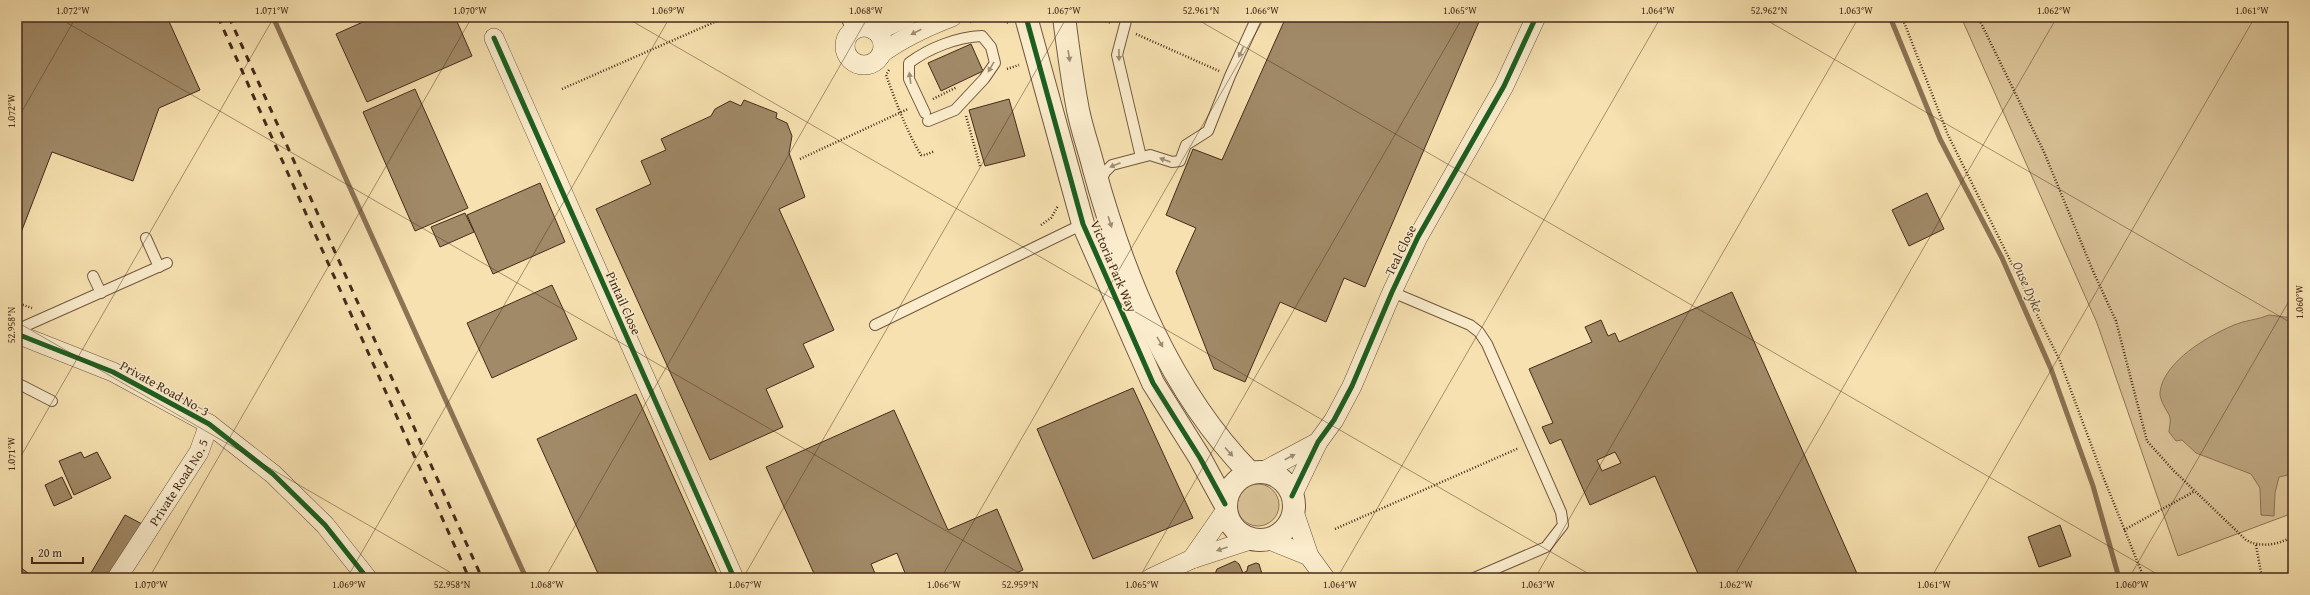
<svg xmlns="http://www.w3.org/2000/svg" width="2310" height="595" font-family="'Gentium Book Plus',serif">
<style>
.green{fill:#d9c296;stroke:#8e7658}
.water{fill:#baa37d;stroke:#8b7355}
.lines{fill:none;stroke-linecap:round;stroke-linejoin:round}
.stream{stroke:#8b7355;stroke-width:5}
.building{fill:#a18a68;stroke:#442b1a;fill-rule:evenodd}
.service-casing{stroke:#715840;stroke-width:12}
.minor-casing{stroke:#715840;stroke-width:20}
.tertiary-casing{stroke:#715840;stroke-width:24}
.path{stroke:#442b1a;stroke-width:2.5;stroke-dasharray:1 2;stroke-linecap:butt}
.service{stroke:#faeccc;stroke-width:10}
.minor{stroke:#faeccc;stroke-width:19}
.tertiary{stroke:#faeccc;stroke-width:22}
.rail{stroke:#442b1a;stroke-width:3;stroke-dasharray:7 7;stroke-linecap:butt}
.cycleway-casing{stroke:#faeccc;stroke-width:8}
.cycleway{stroke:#1b5e20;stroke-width:5}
.oneway{fill:#9f8c73}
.ticks{fill:none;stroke:#442b1a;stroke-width:1;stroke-opacity:0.45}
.labels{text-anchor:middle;stroke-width:3;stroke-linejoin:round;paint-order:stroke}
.street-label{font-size:13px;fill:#442b1a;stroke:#faeccc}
.water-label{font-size:14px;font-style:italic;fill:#674f38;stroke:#faeccc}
.neatline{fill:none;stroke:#442b1a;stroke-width:1.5}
.ticks-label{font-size:10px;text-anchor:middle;fill:#442b1a}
</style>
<rect width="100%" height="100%" fill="#f7e1b0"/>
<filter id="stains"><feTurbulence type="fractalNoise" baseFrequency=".005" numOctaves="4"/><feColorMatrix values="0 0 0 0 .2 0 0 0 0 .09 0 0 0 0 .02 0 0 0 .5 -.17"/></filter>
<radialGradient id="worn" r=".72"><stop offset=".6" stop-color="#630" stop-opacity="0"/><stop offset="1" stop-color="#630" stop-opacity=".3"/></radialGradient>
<g class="green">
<path d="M1961,17h332v496l-115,43 -81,-233z"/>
<circle cx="1258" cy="505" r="21"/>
</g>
<path class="water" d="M2269,315l24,3v156l-14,3 -4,16 -1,23 -13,-1 -1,-27 -9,-14 -55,-21 -14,-13 -6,1 -7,-9c0,-4 2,-10 1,-15 -3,-7 -11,-17 -10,-25 4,-31 48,-56 74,-67 11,-5 24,-5 35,-10z"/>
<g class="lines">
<g class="stream">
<path d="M273,17l253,561"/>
<path d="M1890,17l50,122 62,119 49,111 42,117 26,92"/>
</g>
</g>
<g class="building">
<path d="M17,17h150l33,73 -41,18 -26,73 -81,-29 -35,91z"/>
<path d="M374,17h81l17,39 -105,46 -31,-68z"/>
<path d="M1286,17h195l-116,270 -21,-9 -18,44 -46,-20 -35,80 -31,-13 -38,-97 20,-44 -30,-13 27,-66 29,11z"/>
<path d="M971,44l12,27 -42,20 -13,-28z"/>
<path d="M415,89l53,119 -53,23 -52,-119z"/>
<path d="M1009,99l16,57 -40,10 -16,-56z"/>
<path d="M744,100l33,13 -1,5 11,5 5,13 -3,17 16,44 -26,12 55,121 -31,14 11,23 -48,22 17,38 -73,33 -114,-251 55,-25 -10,-23 25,-11 -5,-11 50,-23 4,-7 15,-8 11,5z"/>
<path d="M540,183l25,59 -72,32 -26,-59z"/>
<path d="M1927,193l17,36 -35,17 -17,-36z"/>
<path d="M465,213l9,19 -34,15 -9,-20z"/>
<path d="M552,285l25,54 -85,39 -25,-55z"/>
<path d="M1732,292l127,286h-159l-45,-102 -65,29 -29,-66 -11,5 -8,-17 11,-4 -24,-54 63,-27 -7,-15 16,-7 7,16 7,-3 4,9zM1615,452l6,11 -19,8 -5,-11z"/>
<path d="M1133,388l60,130 -100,41 -56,-130z"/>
<path d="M636,394l83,184h-119l-63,-139z"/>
<path d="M894,410l54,120 49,-21 26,61 -18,8h-98l-10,-25 -26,11 6,14h-61l-50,-111z"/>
<path d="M81,452l3,6 13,-6 14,26 -37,17 -15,-34z"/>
<path d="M62,477l10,21 -18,8 -9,-21z"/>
<path d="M125,515l17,9 -31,54h-23z"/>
<path d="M2060,525l11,31 -32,11 -11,-30z"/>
<path d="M1235,561l4,3 4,9 4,-2 1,-5 8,-3 3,1 4,13 -46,1 -2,-4 2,-5z"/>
<path d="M17,565l18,13h-18z"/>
</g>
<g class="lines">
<g class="service-casing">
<g id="service">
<path d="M846,17l6,14"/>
<path d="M1127,17l-10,38 24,102"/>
<path d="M925,113l-16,-34v-16c20,-15 48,-26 73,-27l9,11 4,16 -11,16 -29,31 -27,11"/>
<path d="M1100,183l5,-11 7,-7 38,-10 22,7 8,-1 6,-16 22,-14 22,-55 27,-59"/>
<path d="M146,238l13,29"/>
<path d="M93,276l8,17"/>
<path d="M1392,292l78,33 9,7 8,12 74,168 2,13 -17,22 -72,31"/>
<path d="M875,325l208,-101"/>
<path d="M19,335l4,-8 144,-64"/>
<path d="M17,383l35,18"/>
</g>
</g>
<g class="minor-casing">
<g id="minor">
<circle cx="864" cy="46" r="19"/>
<path d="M874,30l14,-4 19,-9"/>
<path d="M494,38l240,540"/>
<path d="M882,53c22,-16 44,-26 70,-36"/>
<path d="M17,334l96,38 96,52 64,50 52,51 42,53"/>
<path d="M1262,472l56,-30"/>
<path d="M1292,496l26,-54 16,-22 18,-34 40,-94 26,-55 86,-151 32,-69"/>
<path d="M1294,512l15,44 16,22"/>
<path d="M1267,539l42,17"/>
<path d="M1192,559l34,-49"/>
<path id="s1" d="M117,578l82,-126 10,-28"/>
<path d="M1151,578l41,-19 61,-20"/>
</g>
</g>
<g class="tertiary-casing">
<g id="tertiary">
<path d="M1026,17l57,207 70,159 47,75 25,46"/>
<path d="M1064,17c4,31 8,62 14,93 4,20 11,39 16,59 30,109 76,222 156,304"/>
<circle cx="1260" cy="506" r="34"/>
</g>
</g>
<g class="path">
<path d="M991,17h8l9,6"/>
<path d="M1902,17l46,118 112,226 42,113 42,104"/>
<path d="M1978,17l66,135 49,119 23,50 31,120 27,30 72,69c14,8 33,5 47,-4"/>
<path d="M1083,19l17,-1 11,5"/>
<path d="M970,22l12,-5"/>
<path d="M1136,34l83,37"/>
<path d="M1007,69l12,-4"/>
<path d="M889,70l-3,5c10,27 20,55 35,80h4l10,-4"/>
<path d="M562,89l164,-72"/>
<path d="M933,99l24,-12"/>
<path d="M966,116l14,50"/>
<path d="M800,159l108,-50"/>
<path d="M1041,225l10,-7 7,-12"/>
<path d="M17,303l15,5"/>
<path d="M1335,529l184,-81"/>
<path d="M2124,530l71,-39"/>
<path d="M2256,545l6,33"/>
</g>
<use href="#service" class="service"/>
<use href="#minor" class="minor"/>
<use href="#tertiary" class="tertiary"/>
<g class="rail">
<path d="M218,17l251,561"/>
<path d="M229,17l253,561"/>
</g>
<g class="cycleway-casing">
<g id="cycleway">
<path d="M1026,17l57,207 70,159 47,75 25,46"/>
<path d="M494,38l240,540"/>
<path d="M17,334l96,38 96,52 64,50 52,51 42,53"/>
<path d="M1292,496l26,-54 16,-22 18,-34 40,-94 26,-55 86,-151 32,-69"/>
</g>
</g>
<use href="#cycleway" class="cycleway"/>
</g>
<defs><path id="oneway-solid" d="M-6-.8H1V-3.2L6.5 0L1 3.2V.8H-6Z"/></defs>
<g class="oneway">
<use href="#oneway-solid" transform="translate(916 32) rotate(153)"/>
<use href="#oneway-solid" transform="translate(1241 52) rotate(115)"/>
<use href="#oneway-solid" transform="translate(1119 55) rotate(89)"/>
<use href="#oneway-solid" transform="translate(1069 56) rotate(81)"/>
<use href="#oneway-solid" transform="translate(991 67) rotate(120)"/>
<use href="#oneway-solid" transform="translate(910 78) rotate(-98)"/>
<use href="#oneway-solid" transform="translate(1165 160) rotate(-160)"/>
<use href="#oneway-solid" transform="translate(1115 165) rotate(157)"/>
<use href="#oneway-solid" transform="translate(1110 222) rotate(72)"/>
<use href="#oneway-solid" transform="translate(1160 342) rotate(60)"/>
<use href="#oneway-solid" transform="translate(1229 452) rotate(48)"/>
<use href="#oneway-solid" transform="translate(1290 457) rotate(-28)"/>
<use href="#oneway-solid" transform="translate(1222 549) rotate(161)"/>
</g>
<path class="ticks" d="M57,17l971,561M625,17l971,561M1193,17l971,561M1761,17l532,307M17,120l59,-103M17,322l443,256M17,463l257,-446M149,578l323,-561M347,578l323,-561M545,578l323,-561M743,578l324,-561M941,578l324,-561M1139,578l324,-561M1337,578l324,-561M1535,578l324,-561M1733,578l324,-561M1931,578l324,-561M2129,578l164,-284"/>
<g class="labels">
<g class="street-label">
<text transform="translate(1400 250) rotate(-64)" y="5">Teal Close</text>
<text transform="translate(1114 266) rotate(67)" y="5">Victoria Park Way</text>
<text transform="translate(624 303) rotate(66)" y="5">Pintail Close</text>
<text transform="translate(165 388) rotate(29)" y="5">Private Road No. 3</text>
<text dy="5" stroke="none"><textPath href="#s1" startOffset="114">Private Road No. 5</textPath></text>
</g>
<g class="water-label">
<text transform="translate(2028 287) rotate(66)" y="5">Ouse Dyke</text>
</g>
</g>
<rect width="2310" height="595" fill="none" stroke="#f7e1b0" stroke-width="44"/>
<path d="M32 557v6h51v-6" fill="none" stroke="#442b1a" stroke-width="2"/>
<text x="38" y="557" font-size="12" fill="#442b1a" stroke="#faeccc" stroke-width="3" paint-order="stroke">20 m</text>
<rect x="22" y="22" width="2266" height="551" class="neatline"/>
<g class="ticks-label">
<text x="73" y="14">1.072°W</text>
<text x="272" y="14">1.071°W</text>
<text x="470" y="14">1.070°W</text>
<text x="668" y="14">1.069°W</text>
<text x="866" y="14">1.068°W</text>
<text x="1064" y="14">1.067°W</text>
<text x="1201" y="14">52.961°N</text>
<text x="1262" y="14">1.066°W</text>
<text x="1460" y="14">1.065°W</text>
<text x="1658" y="14">1.064°W</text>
<text x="1769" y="14">52.962°N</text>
<text x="1856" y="14">1.063°W</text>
<text x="2054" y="14">1.062°W</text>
<text x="2252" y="14">1.061°W</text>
<text transform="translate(11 111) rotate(-90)" y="4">1.072°W</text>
<text transform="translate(2299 302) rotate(-90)" y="4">1.060°W</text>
<text transform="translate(11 325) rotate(-90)" y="4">52.958°N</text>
<text transform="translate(11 454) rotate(-90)" y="4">1.071°W</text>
<text x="151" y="588">1.070°W</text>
<text x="349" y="588">1.069°W</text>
<text x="452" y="588">52.958°N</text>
<text x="547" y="588">1.068°W</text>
<text x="745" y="588">1.067°W</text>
<text x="944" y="588">1.066°W</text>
<text x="1020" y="588">52.959°N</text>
<text x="1142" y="588">1.065°W</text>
<text x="1340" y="588">1.064°W</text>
<text x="1538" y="588">1.063°W</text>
<text x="1736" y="588">1.062°W</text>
<text x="1934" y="588">1.061°W</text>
<text x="2132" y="588">1.060°W</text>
</g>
<rect width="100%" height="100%" filter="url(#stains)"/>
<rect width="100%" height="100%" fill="url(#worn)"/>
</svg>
